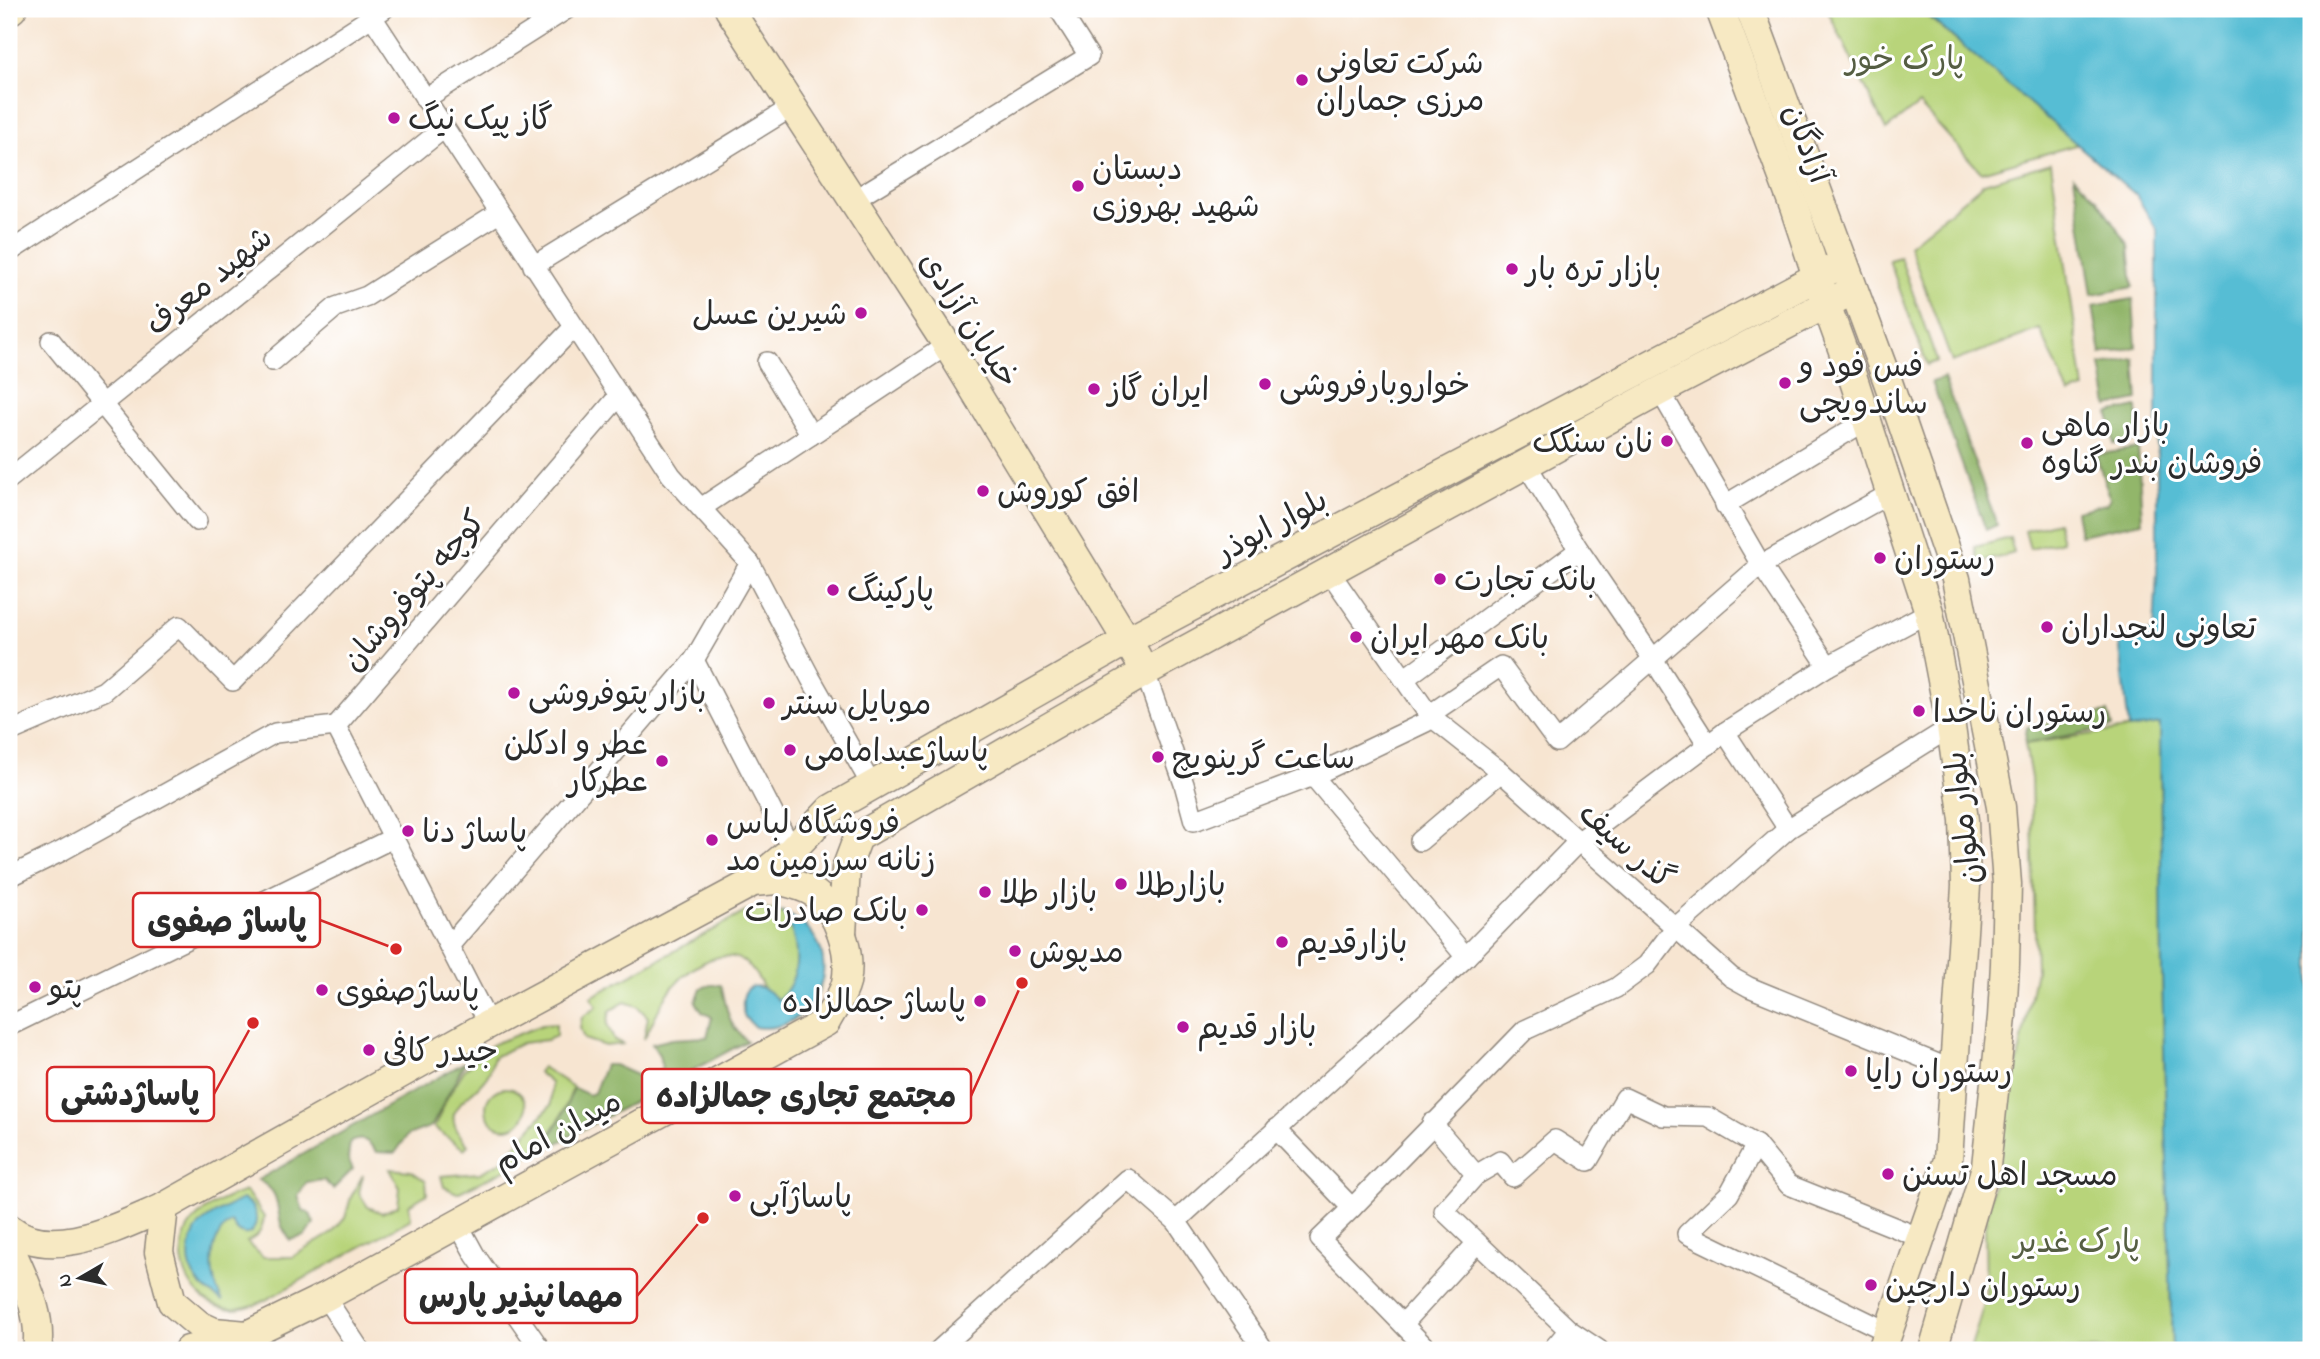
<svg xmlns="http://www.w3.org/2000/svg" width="2320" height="1359" font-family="'Indie Flower','Playpen Sans Arabic',sans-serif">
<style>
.green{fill:#b8d47a;stroke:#728052;stroke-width:2}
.forest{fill:#92b66a;stroke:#5e704a;stroke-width:2}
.water{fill:#57bdd4;stroke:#417480;stroke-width:2}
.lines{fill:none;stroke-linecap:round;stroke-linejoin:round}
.street-casing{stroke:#91887e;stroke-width:22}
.secondary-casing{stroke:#91887e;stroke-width:31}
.street{stroke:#fff;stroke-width:19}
.secondary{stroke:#f7e9c3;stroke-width:28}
.poi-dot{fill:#b5179e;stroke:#fff;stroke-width:2.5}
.labels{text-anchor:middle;stroke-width:6;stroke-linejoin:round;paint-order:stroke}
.park-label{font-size:32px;fill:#555e43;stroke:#fff}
.poi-label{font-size:32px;fill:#2b2b2b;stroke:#fff;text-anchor:start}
.street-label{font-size:32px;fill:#2b2b2b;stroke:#fff}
.leader{fill:none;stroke:#d62828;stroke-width:2.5}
.callout-dot{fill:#d62828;stroke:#fff;stroke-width:2.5}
.callout{fill:#fff;stroke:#d62828;stroke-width:2.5}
.callout-label{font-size:33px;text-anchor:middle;font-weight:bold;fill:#2b2b2b}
</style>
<rect width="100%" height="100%" fill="#fff"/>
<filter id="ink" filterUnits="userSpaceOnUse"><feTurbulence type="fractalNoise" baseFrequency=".0143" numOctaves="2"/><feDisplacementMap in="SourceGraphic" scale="14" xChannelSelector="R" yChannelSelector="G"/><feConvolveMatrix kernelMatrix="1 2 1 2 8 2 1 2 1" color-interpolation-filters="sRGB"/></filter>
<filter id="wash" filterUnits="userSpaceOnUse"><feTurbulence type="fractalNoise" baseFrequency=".00686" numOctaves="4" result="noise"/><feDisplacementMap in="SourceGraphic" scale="28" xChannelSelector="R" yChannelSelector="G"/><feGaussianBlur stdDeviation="1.57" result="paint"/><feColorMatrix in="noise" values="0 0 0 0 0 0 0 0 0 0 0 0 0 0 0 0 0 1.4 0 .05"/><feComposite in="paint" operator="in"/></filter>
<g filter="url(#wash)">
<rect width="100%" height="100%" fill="#f7e5d1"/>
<g class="green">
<path d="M1827,9h92l160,135 -98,28 -62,-68 -33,26z"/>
<path d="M2051,163l33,226 -15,5 -29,-65 -88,33 -43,-117 75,-62z"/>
<path d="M1900,257l37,104 -10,4 -38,-105z"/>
<path d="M2057,522l5,19 -32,8 -5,-18z"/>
<path d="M2010,538l4,15 -35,10 -4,-16z"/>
<path d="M2160,724l2,249 10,377h-202l16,-52 -1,-72 51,-256 -5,-192 -6,-34z"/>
<path d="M764,909c95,14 64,130 -9,118l-11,-11c-3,-18 -1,-29 19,-30 -5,-8 -10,-17 -17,-23 -27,-20 -64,10 -79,32 -9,13 -15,30 -23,44l4,-22 -11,-11 -12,-4 -15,9 -3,13 7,16 10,4 -19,2 -21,-7 -4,-11 2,-11 15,-10 -6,-10 154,-85z"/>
<path d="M556,1024v12l-9,4 -25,3 -28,14c-2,5 -3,12 -5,16 -14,28 -58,31 -21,72l-4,4 -30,-21 13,-30 18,-29 28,-25 49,-19z"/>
<path d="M542,1067l31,20c-22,68 -56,77 -116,106l-13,-6 -3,-11 39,-3 21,-11 50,-57v-22l-13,-11z"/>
<circle cx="506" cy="1108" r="20"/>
<path d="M390,1169l21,2 15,10 1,13 -18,11 2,14 -149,83c-10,4 -20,7 -31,7 -38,-2 -61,-48 -43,-81 11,-19 38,-31 58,-37l18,26c-2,14 -5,19 -17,25l16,15h29l40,-24 13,-15 6,-21 12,-22 -4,18 9,14 14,6 16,-7 2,-18z"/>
</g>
<g class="forest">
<path d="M2074,176l23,23 32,47 4,41 -41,8z"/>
<path d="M2133,299l3,48 -35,7 -8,-48z"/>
<path d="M2135,359l3,41 -30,6 -7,-41z"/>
<path d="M1944,378l53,147 -11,5 -54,-148z"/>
<path d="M2137,407l1,33 -24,4 -5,-31z"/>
<path d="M2138,448l4,74 -62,13 -4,-24 30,-7 4,-6 -14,-43z"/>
<path d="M2108,712l4,15 -87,17 2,-17z"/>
<path d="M711,985h10c7,25 5,38 26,56l-206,111 19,-32 14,-32 15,7 5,-2 11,-28h9l31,14 17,-11 -3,-13 -7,-11 20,-5 35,-2 5,-20 -10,-5 -6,-10 5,-14z"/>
<path d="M465,1062l-33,64 -24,9 -13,18 -18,-1c-9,-11 -13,-16 -27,-10l-2,17 5,10 -20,20 -9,-9 -17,2 -9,14 5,14 7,4 4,9 -9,13 -15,4c-3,-5 -7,-10 -9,-16 -6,-22 0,-31 -23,-44z"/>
</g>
<g class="water">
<path d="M1920,9h391v1341h-139l-10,-377 -2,-249 -31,5 -10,-90 35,-8 3,-60v-341l-21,-35z"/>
<path d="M783,912c11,6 23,12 30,23 30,41 -9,100 -58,92l-11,-11c-6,-34 13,-38 34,-16 26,-24 21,-59 5,-88z"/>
<path d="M242,1199c25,10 12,46 -4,32 -3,-2 -4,-6 -7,-9 -25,17 -22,57 -8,79 -11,-7 -22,-13 -29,-25 -9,-16 -5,-43 10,-55 11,-9 26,-15 38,-22z"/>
</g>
</g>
<g filter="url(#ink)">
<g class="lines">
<g class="street-casing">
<g id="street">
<path d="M367,9l304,466 79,88 61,116 61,107"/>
<path d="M425,99l142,-90"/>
<path d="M852,201l237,-145 -30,-47"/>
<path d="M9,252l375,-243"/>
<path d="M533,266l259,-159"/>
<path d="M51,341l146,180"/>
<path d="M273,361l63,-54 31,-11 132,-83"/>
<path d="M767,362l44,73"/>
<path d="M1526,464l53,86 74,109 108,-94 -101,-174"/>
<path d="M9,479l435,-351"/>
<path d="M1891,493l-130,72 67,101 101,-54"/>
<path d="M1725,505l142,-85"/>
<path d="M701,508l246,-163"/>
<path d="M1329,571l100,144 72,57 230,205 18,10 206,84"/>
<path d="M694,660l98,190"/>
<path d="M1145,672l39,112 10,37 119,-45"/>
<path d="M1404,679l175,-129"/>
<path d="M9,732l95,-41 75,-65 54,55 340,-353"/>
<path d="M1725,732l63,97"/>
<path d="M1420,841l81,-69"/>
<path d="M9,877l51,-25 215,-119 61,-7"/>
<path d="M449,946l245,-286 56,-97"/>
<path d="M1466,957l-153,-181 113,-54 3,-7 72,-49 56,76 96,-83 55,86"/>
<path d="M489,1024l-153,-298 282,-329"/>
<path d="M9,1026l384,-188"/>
<path d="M1432,1123l44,52 -32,36 125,119 30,20"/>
<path d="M1276,1129l76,79 -32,31 108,111"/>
<path d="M1756,1145l-27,49 -42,40 201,98"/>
<path d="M1476,1175l24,-14 13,16 42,-37 33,21 37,-63 38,18 45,1 48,28 33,40 132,53"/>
<path d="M1352,1208l173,-178 91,-42 31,-23 28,-37 113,-99 163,-102"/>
<path d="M1176,1221l88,129"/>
<path d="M458,1224l17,31 66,95"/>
<path d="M325,1297l35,53"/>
<path d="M1403,1324l74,-81"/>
<path d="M939,1350l189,-171 48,42 287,-261 115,-118 147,-110 103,-66"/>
<path d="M1552,1350l17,-20"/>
</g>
</g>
<g class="secondary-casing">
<g id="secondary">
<path d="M729,9l218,336 190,312"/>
<path d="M1720,9l74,198 32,97 28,77 75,231 22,115 13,93 2,66 -18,274 -66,190"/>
<path d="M1750,9l138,373 68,197 45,228 6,77 -2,80 -3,53 -16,149 -53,184"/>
<path d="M9,11l3,-2"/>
<path d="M777,880c12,3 27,6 37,13 25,19 38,59 32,90 -3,13 -14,27 -20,39l-501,275 -78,38 -33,-3 -15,-7 -27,-23 -13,-50 5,-45 325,-183 264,-142z"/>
<path d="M753,882l39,-32 39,-41 297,-169 704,-371"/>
<path d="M842,933l4,-64 12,-32 287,-165 515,-281 182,-95"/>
<path d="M9,1228c43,35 112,-3 156,-21"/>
<path d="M9,1245c14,34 34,68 28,105"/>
<path d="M188,1350l48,-12"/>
</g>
</g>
<use href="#street" class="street"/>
<use href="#secondary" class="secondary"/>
</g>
</g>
<g class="poi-dot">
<circle cx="1302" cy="80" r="7"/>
<circle cx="394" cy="118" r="7"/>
<circle cx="1078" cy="186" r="7"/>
<circle cx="1512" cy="269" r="7"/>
<circle cx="861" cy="313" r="7"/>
<circle cx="1785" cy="383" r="7"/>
<circle cx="1265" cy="384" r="7"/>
<circle cx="1094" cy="389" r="7"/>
<circle cx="1667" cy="441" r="7"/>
<circle cx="2027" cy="443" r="7"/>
<circle cx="983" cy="491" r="7"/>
<circle cx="1880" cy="558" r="7"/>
<circle cx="1440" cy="579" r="7"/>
<circle cx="833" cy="590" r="7"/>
<circle cx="2047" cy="627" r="7"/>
<circle cx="1356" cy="637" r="7"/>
<circle cx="514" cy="693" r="7"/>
<circle cx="769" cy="703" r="7"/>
<circle cx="1919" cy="711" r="7"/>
<circle cx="790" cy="750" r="7"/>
<circle cx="1158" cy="757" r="7"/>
<circle cx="662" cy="761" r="7"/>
<circle cx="408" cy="831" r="7"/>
<circle cx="712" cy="840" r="7"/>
<circle cx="1121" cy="884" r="7"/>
<circle cx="985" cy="892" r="7"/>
<circle cx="922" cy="910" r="7"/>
<circle cx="1282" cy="942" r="7"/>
<circle cx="1015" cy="951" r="7"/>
<circle cx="35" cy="987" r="7"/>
<circle cx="322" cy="990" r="7"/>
<circle cx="980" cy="1001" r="7"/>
<circle cx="1183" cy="1027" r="7"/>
<circle cx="369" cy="1050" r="7"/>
<circle cx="1851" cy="1071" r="7"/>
<circle cx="1888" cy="1174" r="7"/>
<circle cx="735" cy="1196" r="7"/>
<circle cx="1871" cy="1285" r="7"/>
</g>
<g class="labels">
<g class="park-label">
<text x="1905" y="69">پارک خور</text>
<text x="2077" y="1252">پارک غدیر</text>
</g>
<g class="poi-label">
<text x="1316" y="73">شرکت تعاونی<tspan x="1316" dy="37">مرزی جماران</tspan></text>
<text x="408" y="129">گاز پیک نیگ</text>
<text x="1092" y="179">دبستان<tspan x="1092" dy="37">شهید بهروزی</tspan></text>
<text x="1526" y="280">بازار تره بار</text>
<text x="847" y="324" text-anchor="end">شیرین عسل</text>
<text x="1799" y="376">فس فود و<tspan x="1799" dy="37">ساندویچی</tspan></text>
<text x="1279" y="395">خواروبارفروشی</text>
<text x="1108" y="400">ایران گاز</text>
<text x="2041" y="436">بازار ماهی<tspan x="2041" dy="37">فروشان بندر گناوه</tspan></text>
<text x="1653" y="452" text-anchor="end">نان سنگک</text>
<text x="997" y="502">افق کوروش</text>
<text x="1894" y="569">رستوران</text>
<text x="1454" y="590">بانک تجارت</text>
<text x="847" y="601">پارکینگ</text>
<text x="2061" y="638">تعاونی لنجداران</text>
<text x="1370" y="648">بانک مهر ایران</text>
<text x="528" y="704">بازار پتوفروشی</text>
<text x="783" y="714">موبایل سنتر</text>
<text x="1933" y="722">رستوران ناخدا</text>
<text x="648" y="754" text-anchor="end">عطر و ادکلن<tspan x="648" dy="37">عطرکار</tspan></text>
<text x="804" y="761">پاساژعبدامامی</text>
<text x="1172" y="768">ساعت گرینویچ</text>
<text x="726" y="833">فروشگاه لباس<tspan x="726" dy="37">زنانه سرزمین مد</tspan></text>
<text x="422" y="842">پاساژ دنا</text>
<text x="1135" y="895">بازارطلا</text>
<text x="999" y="903">بازار طلا</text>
<text x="908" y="921" text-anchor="end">بانک صادرات</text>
<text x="1296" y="953">بازارقدیم</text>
<text x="1029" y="962">مدپوش</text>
<text x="49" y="998">پتو</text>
<text x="336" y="1001">پاساژصفوی</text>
<text x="966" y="1012" text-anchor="end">پاساژ جمالزاده</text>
<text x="1197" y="1038">بازار قدیم</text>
<text x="383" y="1061">جیدر کافی</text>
<text x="1865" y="1082">رستوران رایا</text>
<text x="1902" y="1185">مسجد اهل تسنن</text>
<text x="749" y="1207">پاساژآبی</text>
<text x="1885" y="1296">رستوران دارچین</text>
</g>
<g class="street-label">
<text transform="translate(1808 143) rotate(69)" y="11">آزادگان</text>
<text transform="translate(208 280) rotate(-39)" y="11">شهید معرف</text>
<text transform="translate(970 319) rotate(57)" y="11">خیابان آزادی</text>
<text transform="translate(1271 525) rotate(-28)" y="11">بلوار ابوذر</text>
<text transform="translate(413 590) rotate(-49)" y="11">کوچه پتوفروشان</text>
<text transform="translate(1962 818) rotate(-97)" y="11">بلوار ملوان</text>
<text transform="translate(1627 845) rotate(41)" y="11">گذر سیف</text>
<text transform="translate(557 1131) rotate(-29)" y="11">میدان امام</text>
</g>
</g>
<path class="leader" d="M396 949L320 920M253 1023L214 1094M1022 983L971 1096M703 1218L637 1296"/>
<g class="callout-dot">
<circle cx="396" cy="949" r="7"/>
<circle cx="253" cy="1023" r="7"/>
<circle cx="1022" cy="983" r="7"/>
<circle cx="703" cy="1218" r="7"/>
</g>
<g class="callout">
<rect x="133" y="893" width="187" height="54" rx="7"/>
<rect x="47" y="1067" width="167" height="54" rx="7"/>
<rect x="642" y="1069" width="329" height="54" rx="7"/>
<rect x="405" y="1269" width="232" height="54" rx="7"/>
</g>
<g class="callout-label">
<text x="227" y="932">پاساژ صفوی</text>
<text x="130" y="1105">پاساژدشتی</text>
<text x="806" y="1107">مجتمع تجاری جمالزاده</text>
<text x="521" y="1307">مهمانپذیر پارس</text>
</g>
<rect width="2320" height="1359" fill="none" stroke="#fff" stroke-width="35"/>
<g transform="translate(80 1278) rotate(261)" stroke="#ffffff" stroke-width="5" paint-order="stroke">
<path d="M0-5L12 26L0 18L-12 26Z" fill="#2b2b2b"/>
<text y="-10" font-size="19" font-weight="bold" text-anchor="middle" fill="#2b2b2b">N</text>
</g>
</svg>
